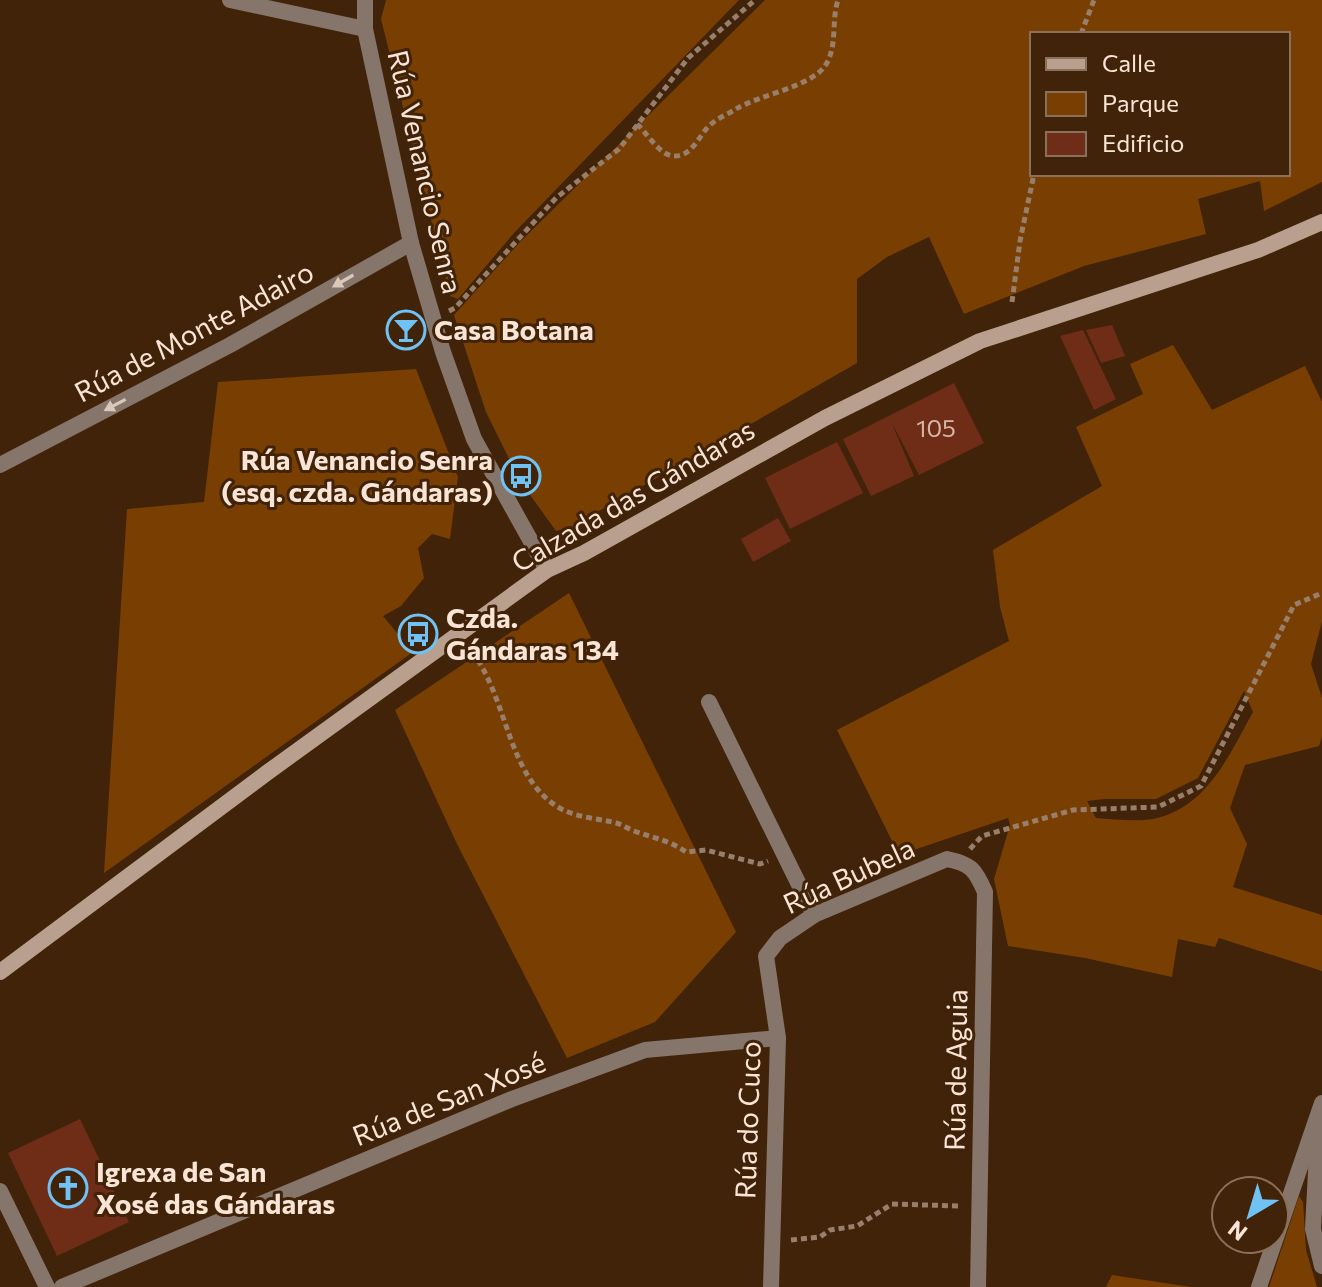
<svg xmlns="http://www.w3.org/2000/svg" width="1322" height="1287" font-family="Commissioner,sans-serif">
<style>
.green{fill:#793f02;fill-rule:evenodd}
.building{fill:#6f2d18}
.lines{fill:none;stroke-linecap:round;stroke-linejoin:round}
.path{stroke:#987f6b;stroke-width:5;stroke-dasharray:6 4;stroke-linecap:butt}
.street{stroke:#85756a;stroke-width:16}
.secondary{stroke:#b99f8d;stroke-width:16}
.oneway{fill:#dcc8bb}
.labels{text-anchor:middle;stroke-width:6;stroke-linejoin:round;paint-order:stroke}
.number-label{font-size:24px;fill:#d6b6a6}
.street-label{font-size:28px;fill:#f9e4d6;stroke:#402309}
.poi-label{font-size:28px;font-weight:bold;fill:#f9e4d6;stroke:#402309;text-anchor:start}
</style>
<rect width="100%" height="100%" fill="#402309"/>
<g class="green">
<path d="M386,0h353l-225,233 -56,66 -8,-3 -69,-277z"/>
<path d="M765,0h557v182l-58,29 -4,-30 -62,18 8,35 -122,32 -120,48 -35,-77 -42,20 -30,22v84l-284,163 -17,5 -36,-50 -34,-69 -32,-97 66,-73zM1288,34v140h-256v-140z"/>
<path d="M1173,345l39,65 93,-44 17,36v219l-11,43 11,34v38l-3,10 -74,19 -15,43 17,36 -14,43 89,28v56l-103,-33 -4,9 -37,-8 -6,38 -87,-19 -77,-12 -14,-67 16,-54 -2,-7 -109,37 -62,-125 172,-89 -9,-34 -7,-57 109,-64 -26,-59 67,-33 -13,-30zM1244,691l9,21c-24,43 -46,96 -100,107 -17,3 -39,0 -57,-1l-9,-17 17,-2h52l42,-21z"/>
<path d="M416,369l42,108 -8,62 -18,-5 -14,14 6,30 -23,28 -18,10 30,36 -309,221 23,-364 77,-7 14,-120z"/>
<path d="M569,593l167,339 -81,90 -88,36 -110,-214 -62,-134z"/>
<path d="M1299,1196l4,6 3,48 11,37h-48z"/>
<path d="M1112,1275l79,12h-85z"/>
</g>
<g class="building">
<path d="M1112,325l13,31 -24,7 -15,-33z"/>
<path d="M1083,330l33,69 -22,11 -34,-74z"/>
<path d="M954,383l30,60 -65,32 -28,-54 23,55 -43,20 -28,-57z"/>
<path d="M837,442l26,51 -73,36 -25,-51z"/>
<path d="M778,518l13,23 -38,21 -12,-23z"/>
<path d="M80,1119l49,103 -72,34 -49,-103z"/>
</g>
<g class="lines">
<g class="path">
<path d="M1081,34l13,-34"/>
<path d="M637,124c10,9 22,31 37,32 18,1 25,-21 36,-31 8,-7 18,-11 26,-16 23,-14 74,-22 89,-43 13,-19 6,-45 13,-66"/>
<path d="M1012,302l8,-61 14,-67"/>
<path d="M449,311l6,-3 101,-110 63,-49 69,-91 67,-58"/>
<path d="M472,652c36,46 35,124 86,155 16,10 36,11 54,15 8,1 14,6 22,9 19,7 35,9 52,21l20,-2 54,14 8,-3"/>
<path d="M970,849l12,-13 91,-26 85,-3 43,-21 93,-181 28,-12"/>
<path d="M791,1240l29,-3 10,-7 27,-4 35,-22 68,2"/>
</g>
<g class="street">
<path d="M230,0l135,29"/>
<path d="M365,0v29l46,214 32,109 31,87 73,131"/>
<path d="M0,465l230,-120 181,-102"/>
<path d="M709,702l105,213"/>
<path d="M1318,1133l-5,96 9,37"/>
<path d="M0,1191l47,96"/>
<path d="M62,1287l450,-188 133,-49 133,-12"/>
<path d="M771,1287l7,-249 -12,-82 14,-18 34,-23 133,-56c24,5 28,10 38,33l-7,395"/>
<path d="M1259,1287l63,-184"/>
</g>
<path class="secondary" d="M0,972l268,-200 279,-202 37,-17 241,-135 155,-77 278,-91 64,-28"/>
</g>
<defs><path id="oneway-solid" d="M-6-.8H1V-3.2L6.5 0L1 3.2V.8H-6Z" transform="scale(2)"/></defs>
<g class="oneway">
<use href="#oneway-solid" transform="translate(343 281) rotate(150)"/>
<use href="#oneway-solid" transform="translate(115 405) rotate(152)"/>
</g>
<defs>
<g id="bar-ring" transform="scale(2)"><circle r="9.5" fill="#402309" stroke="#70c2f4" stroke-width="1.5"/><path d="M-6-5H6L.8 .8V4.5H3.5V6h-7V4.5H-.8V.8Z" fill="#70c2f4"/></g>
<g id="bus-ring" transform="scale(2)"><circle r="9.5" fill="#402309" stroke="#70c2f4" stroke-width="1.5"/><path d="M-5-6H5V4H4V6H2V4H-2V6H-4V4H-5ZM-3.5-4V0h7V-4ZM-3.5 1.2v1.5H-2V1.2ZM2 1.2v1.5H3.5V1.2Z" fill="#70c2f4"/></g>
<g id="church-ring" transform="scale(2)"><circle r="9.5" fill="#402309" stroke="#70c2f4" stroke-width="1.5"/><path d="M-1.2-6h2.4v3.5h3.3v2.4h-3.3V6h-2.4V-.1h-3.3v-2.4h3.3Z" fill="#70c2f4"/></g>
</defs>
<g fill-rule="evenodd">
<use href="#bar-ring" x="406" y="330"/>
<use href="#bus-ring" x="521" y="476"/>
<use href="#bus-ring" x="418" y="634"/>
<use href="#church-ring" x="68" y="1188"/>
</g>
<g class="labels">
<g class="number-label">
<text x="936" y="437">105</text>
</g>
<g class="street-label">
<text transform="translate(425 172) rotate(77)" y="10">Rúa Venancio Senra</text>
<text transform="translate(194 332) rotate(-28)" y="10">Rúa de Monte Adairo</text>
<text transform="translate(633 496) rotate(-30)" y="10">Calzada das Gándaras</text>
<text transform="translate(849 876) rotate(-25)" y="10">Rúa Bubela</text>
<text transform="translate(956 1070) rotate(-89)" y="10">Rúa de Aguia</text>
<text transform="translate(449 1099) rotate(-22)" y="10">Rúa de San Xosé</text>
<text transform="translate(748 1120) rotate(-88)" y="10">Rúa do Cuco</text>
</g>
<g class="poi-label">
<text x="434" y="340">Casa Botana</text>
<text x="493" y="470" text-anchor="end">Rúa Venancio Senra<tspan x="493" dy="32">(esq. czda. Gándaras)</tspan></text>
<text x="446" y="628">Czda.<tspan x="446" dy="32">Gándaras 134</tspan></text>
<text x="96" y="1182">Igrexa de San<tspan x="96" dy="32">Xosé das Gándaras</tspan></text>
</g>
</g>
<rect x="1030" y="32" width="260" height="144" fill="#402309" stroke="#8a705b" stroke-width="2"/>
<rect x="1046" y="58" width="40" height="12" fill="#b99f8d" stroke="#8a705b" stroke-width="2"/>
<text x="1102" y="72" font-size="24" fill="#f9e4d6">Calle</text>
<rect x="1046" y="92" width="40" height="24" fill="#793f02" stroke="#8a705b" stroke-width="2"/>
<text x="1102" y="112" font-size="24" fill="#f9e4d6">Parque</text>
<rect x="1046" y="132" width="40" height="24" fill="#6f2d18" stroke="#8a705b" stroke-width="2"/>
<text x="1102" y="152" font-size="24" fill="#f9e4d6">Edificio</text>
<g transform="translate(1250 1215) rotate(218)"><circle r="38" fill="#402309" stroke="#8a705b" stroke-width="2"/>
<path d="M0-6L14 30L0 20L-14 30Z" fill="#70c2f4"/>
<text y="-12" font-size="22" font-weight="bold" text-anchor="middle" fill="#f9e4d6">N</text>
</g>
</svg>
